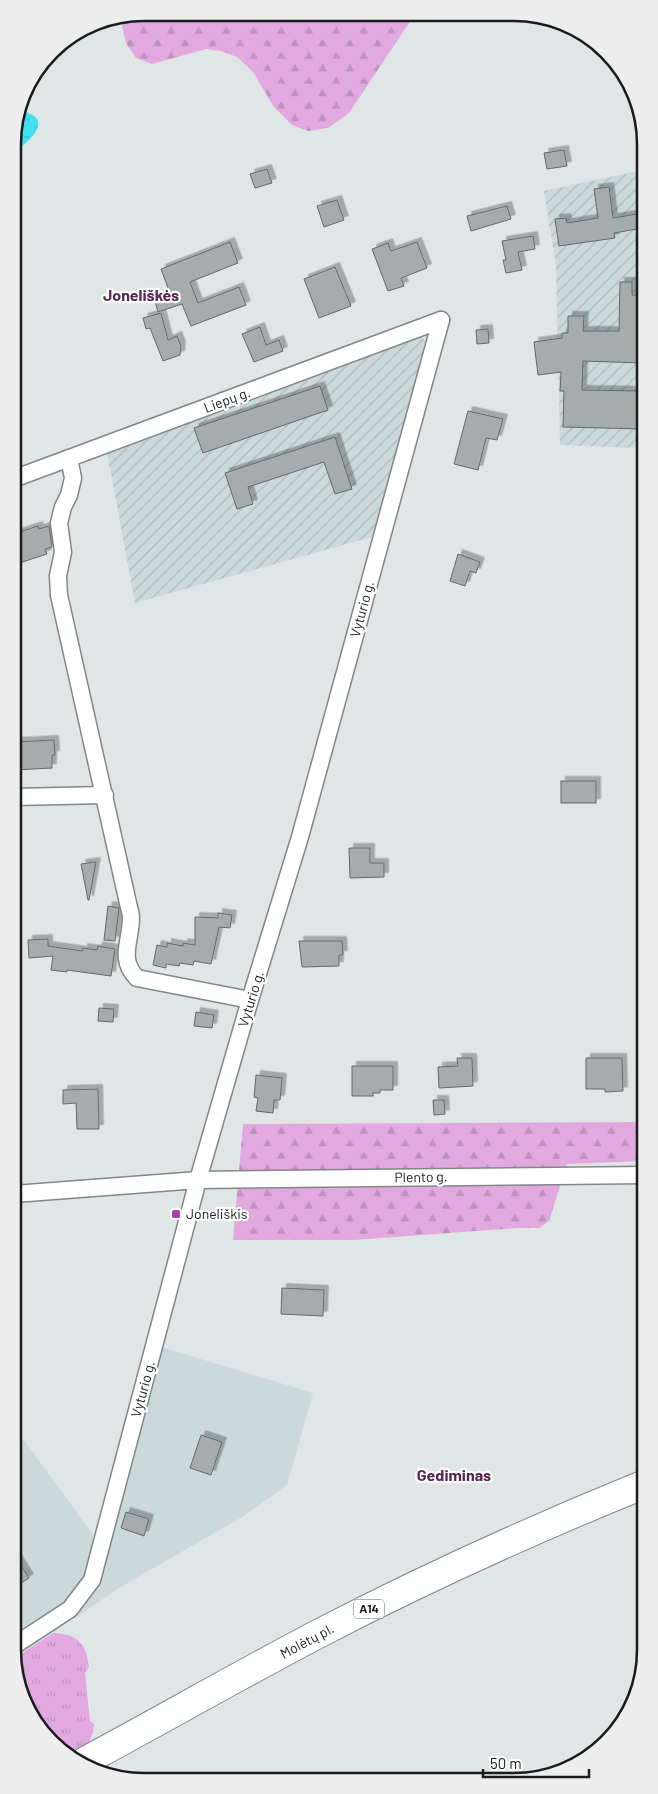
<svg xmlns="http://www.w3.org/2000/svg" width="658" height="1794" font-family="Barlow,sans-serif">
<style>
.built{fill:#cbd9db}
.industrial{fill:url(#industrial-furrows)}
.grass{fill:url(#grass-tufts)}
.forest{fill:url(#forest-firs)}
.water{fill:url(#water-ripples)}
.building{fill:#a6abac;stroke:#646869;filter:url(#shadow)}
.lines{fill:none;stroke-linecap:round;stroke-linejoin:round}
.minor-casing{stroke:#828687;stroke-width:19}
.trunk-casing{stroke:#828687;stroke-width:30}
.minor{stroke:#fff;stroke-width:16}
.trunk{stroke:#fff;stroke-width:28}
.poi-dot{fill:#a742a7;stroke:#fff;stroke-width:2}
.labels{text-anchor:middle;stroke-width:4.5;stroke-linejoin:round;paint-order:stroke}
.shield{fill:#fff;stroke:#5f6060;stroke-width:1}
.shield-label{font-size:12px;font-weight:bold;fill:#1a1c1c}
.street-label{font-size:14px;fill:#1a1c1c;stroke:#fff}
.poi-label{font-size:14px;fill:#1a1c1c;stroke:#fff;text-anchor:start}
.quarter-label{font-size:16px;font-weight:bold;fill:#542454;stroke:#fff}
.rim{fill:none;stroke:#1a1c1c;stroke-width:2.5}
</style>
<defs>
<pattern id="industrial-furrows" width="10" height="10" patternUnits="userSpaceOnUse" patternTransform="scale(1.25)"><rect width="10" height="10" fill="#cbd9db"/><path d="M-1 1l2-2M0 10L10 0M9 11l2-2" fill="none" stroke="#aebabb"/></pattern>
<pattern id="grass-tufts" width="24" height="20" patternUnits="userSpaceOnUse" patternTransform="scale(1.25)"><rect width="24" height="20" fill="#e1a9df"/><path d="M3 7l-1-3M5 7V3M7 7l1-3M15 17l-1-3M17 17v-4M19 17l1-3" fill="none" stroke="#c091bf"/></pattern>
<pattern id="forest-firs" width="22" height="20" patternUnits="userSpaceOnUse" patternTransform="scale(1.25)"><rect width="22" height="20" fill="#e1a9df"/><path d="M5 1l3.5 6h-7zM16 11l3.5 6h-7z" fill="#c091bf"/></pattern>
<pattern id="water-ripples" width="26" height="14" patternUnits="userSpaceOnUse" patternTransform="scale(1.25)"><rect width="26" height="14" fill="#41e0f2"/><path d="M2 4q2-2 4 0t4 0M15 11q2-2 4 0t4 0" fill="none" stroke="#38c0cf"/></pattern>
<filter id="shadow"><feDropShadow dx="4.5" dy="-4.5" stdDeviation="0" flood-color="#0004"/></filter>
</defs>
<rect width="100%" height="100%" fill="#e0e5e6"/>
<path class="built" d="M148,1343l165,50 -26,92 -45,32 -123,71 -104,70v-213l9,-5 70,96z"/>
<g class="industrial">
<path d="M643,170v278l-83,-3 -4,-179 -12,-75z"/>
<path d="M415,334l7,3 4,5v5l-54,190 -237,66 -28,-151z"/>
</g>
<path class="grass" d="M53,1633c24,1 33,10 36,34l-4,6 5,48 4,3c-2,18 -6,21 -20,31l-23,-12 -36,-67v-18z"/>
<g class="forest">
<path d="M144,13l271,1 -66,99 -21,15 -20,3 -16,-6 -18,-18 -21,-35 -16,-15 -16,-6 -15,-2 -54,15 -16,-6 -10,-15 -4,-17 2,-10z"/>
<path d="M644,1122v39l-77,3 -18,57 -10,7h-22l-163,12h-121l10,-116z"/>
</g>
<path class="water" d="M25,112c30,8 2,32 -12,40v-17l5,-20z"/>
<g class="building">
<path d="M564,150l3,16 -20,3 -3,-16z"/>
<path d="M267,169l5,14 -17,5 -5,-14z"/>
<path d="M609,187l4,31 30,-5v15l-29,5 1,5 -56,8 -4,-27 11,-1 1,5 31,-5 -4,-29z"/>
<path d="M337,200l7,20 -20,7 -7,-21z"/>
<path d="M507,206l4,13 -40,12 -4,-15z"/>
<path d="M533,236l2,13 -17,3 4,18 -16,3 -3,-13h3l-4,-19z"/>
<path d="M230,242l8,21 -48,19 8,21 41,-16 7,18 -55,21 -9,-22 -24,8 -3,-11 16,-5 -10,-27z"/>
<path d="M417,242l10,26 -26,10 3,8 -16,5 -16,-42 16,-6 3,8z"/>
<path d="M335,267l16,39 -32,12 -15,-39z"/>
<path d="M620,282h12v13h7l-1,37h5v31l-60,-2 -1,29 61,1v38l-80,-2 1,-36h-4l1,-19 -23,3 -4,-33 28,-4v-5h6v-17h16l-1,15h36z"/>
<path d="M161,313l7,27 9,-4 4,10 -1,9 -17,6 -13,-33 -4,1 -3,-11z"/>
<path d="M260,327l6,18 13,-5 4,11 -29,11 -12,-28z"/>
<path d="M488,329l1,14 -12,1 -1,-14z"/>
<path d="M320,386l8,24 -125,43 -9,-25z"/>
<path d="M468,411l35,8 -6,21 -11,-2 -8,32 -24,-6z"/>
<path d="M335,437l17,52 -17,5 -11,-32 -76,25 5,17 -16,5 -12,-36z"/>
<path d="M38,526l1,3 10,-3 3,21 -7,2 2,5 -34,11v-31z"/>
<path d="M458,554l22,8 -4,11 -6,-2 -5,15 -15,-5z"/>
<path d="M54,740l1,15h-3v13l-38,2v-28z"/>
<rect x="561" y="781" width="35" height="22"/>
<path d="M349,848h21v15h14v14l-34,1z"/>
<path d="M96,862l-7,38h-1l-7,-36z"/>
<path d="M108,906l11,2 -4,33 -11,-1z"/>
<path d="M218,913l14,2 -2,13 -11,-1 -8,37 -17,-3 -1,4 -13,-2 -1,3 -13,-2v4l-13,-3 4,-20 10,2v-4l16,3v-3l12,2v-28l23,1z"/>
<path d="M48,939v7l35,5v-3l14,2 1,-4 17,3 -4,27 -44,-6v2l-16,-2 2,-14 -24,2 -1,-18z"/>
<path d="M299,941h43l1,14h-4v11l-37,1z"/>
<path d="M99,1008l15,1 -1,13 -15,-1z"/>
<path d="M196,1012l18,3 -2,13 -18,-2z"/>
<path d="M457,1058h15l1,28 -34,2 -1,-21 20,-1z"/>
<path d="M586,1058h36l1,33 -18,1v-3h-19z"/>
<path d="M352,1066h41v24h-13v3h-7v3h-21z"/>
<path d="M256,1075l26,3 -2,22h-6l-1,13 -17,-2 2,-13 -4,-1z"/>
<path d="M98,1089l1,40h-22l-1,-26 -13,1v-14z"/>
<path d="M433,1100h11l1,14 -11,1z"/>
<path d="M282,1288l42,2 -1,26 -42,-2z"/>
<path d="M201,1435l21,7 -11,33 -21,-7z"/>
<path d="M126,1512l23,7 -5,17 -23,-8z"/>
<path d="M15,1556l14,22 -14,9z"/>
</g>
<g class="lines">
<g class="minor-casing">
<g id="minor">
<path d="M69,458l4,20 -4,17 -6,12 -4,16 4,29 -5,24 1,19 69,308c1,5 3,10 3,15 0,23 -13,41 6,60l113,22"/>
<path d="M13,479l428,-159"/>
<path d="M14,797l91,-2"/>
<path d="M14,1194l184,-14 447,-5"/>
<path d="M15,1645l55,-36 22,-29 106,-400 52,-180 50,-163 141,-517"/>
</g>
</g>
<g class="trunk-casing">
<path id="trunk" d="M85,1761c78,-42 155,-86 233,-127 106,-55 216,-105 327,-150"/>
</g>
<use href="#minor" class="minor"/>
<use href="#trunk" class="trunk"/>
</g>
<rect class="poi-dot" x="171" y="1209" width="10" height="10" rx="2.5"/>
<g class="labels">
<rect class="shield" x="354" y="1599.5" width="30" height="19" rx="4"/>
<g class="shield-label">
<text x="369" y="1613">A14</text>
</g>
<g class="street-label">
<text transform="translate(227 400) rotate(-20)" y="5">Liepų g.</text>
<text transform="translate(362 609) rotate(-75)" y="5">Vyturio g.</text>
<text transform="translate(251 999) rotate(-73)" y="5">Vyturio g.</text>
<text transform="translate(421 1177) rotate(-1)" y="5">Plento g.</text>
<text transform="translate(143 1389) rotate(-75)" y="5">Vyturio g.</text>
<text transform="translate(307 1641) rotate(-28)" y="5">Molėtų pl.</text>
</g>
<g class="poi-label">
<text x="186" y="1219">Joneliškis</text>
</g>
<g class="quarter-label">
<text x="141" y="301">Joneliškės</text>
<text x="454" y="1481">Gediminas</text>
</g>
</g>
<path d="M0 0H658V1794H0ZM144 21H514A123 123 0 0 1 637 144V1650A123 123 0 0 1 514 1773H144A123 123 0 0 1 21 1650V144A123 123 0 0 1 144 21Z" fill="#ededed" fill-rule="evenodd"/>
<path class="rim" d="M144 21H514A123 123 0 0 1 637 144V1650A123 123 0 0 1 514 1773H144A123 123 0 0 1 21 1650V144A123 123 0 0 1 144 21Z"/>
<path d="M483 1769v8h106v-8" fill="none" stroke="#1a1c1c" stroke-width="2.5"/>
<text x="490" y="1769" font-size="15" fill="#1a1c1c" stroke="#ffffff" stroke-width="4" paint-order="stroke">50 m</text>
</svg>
